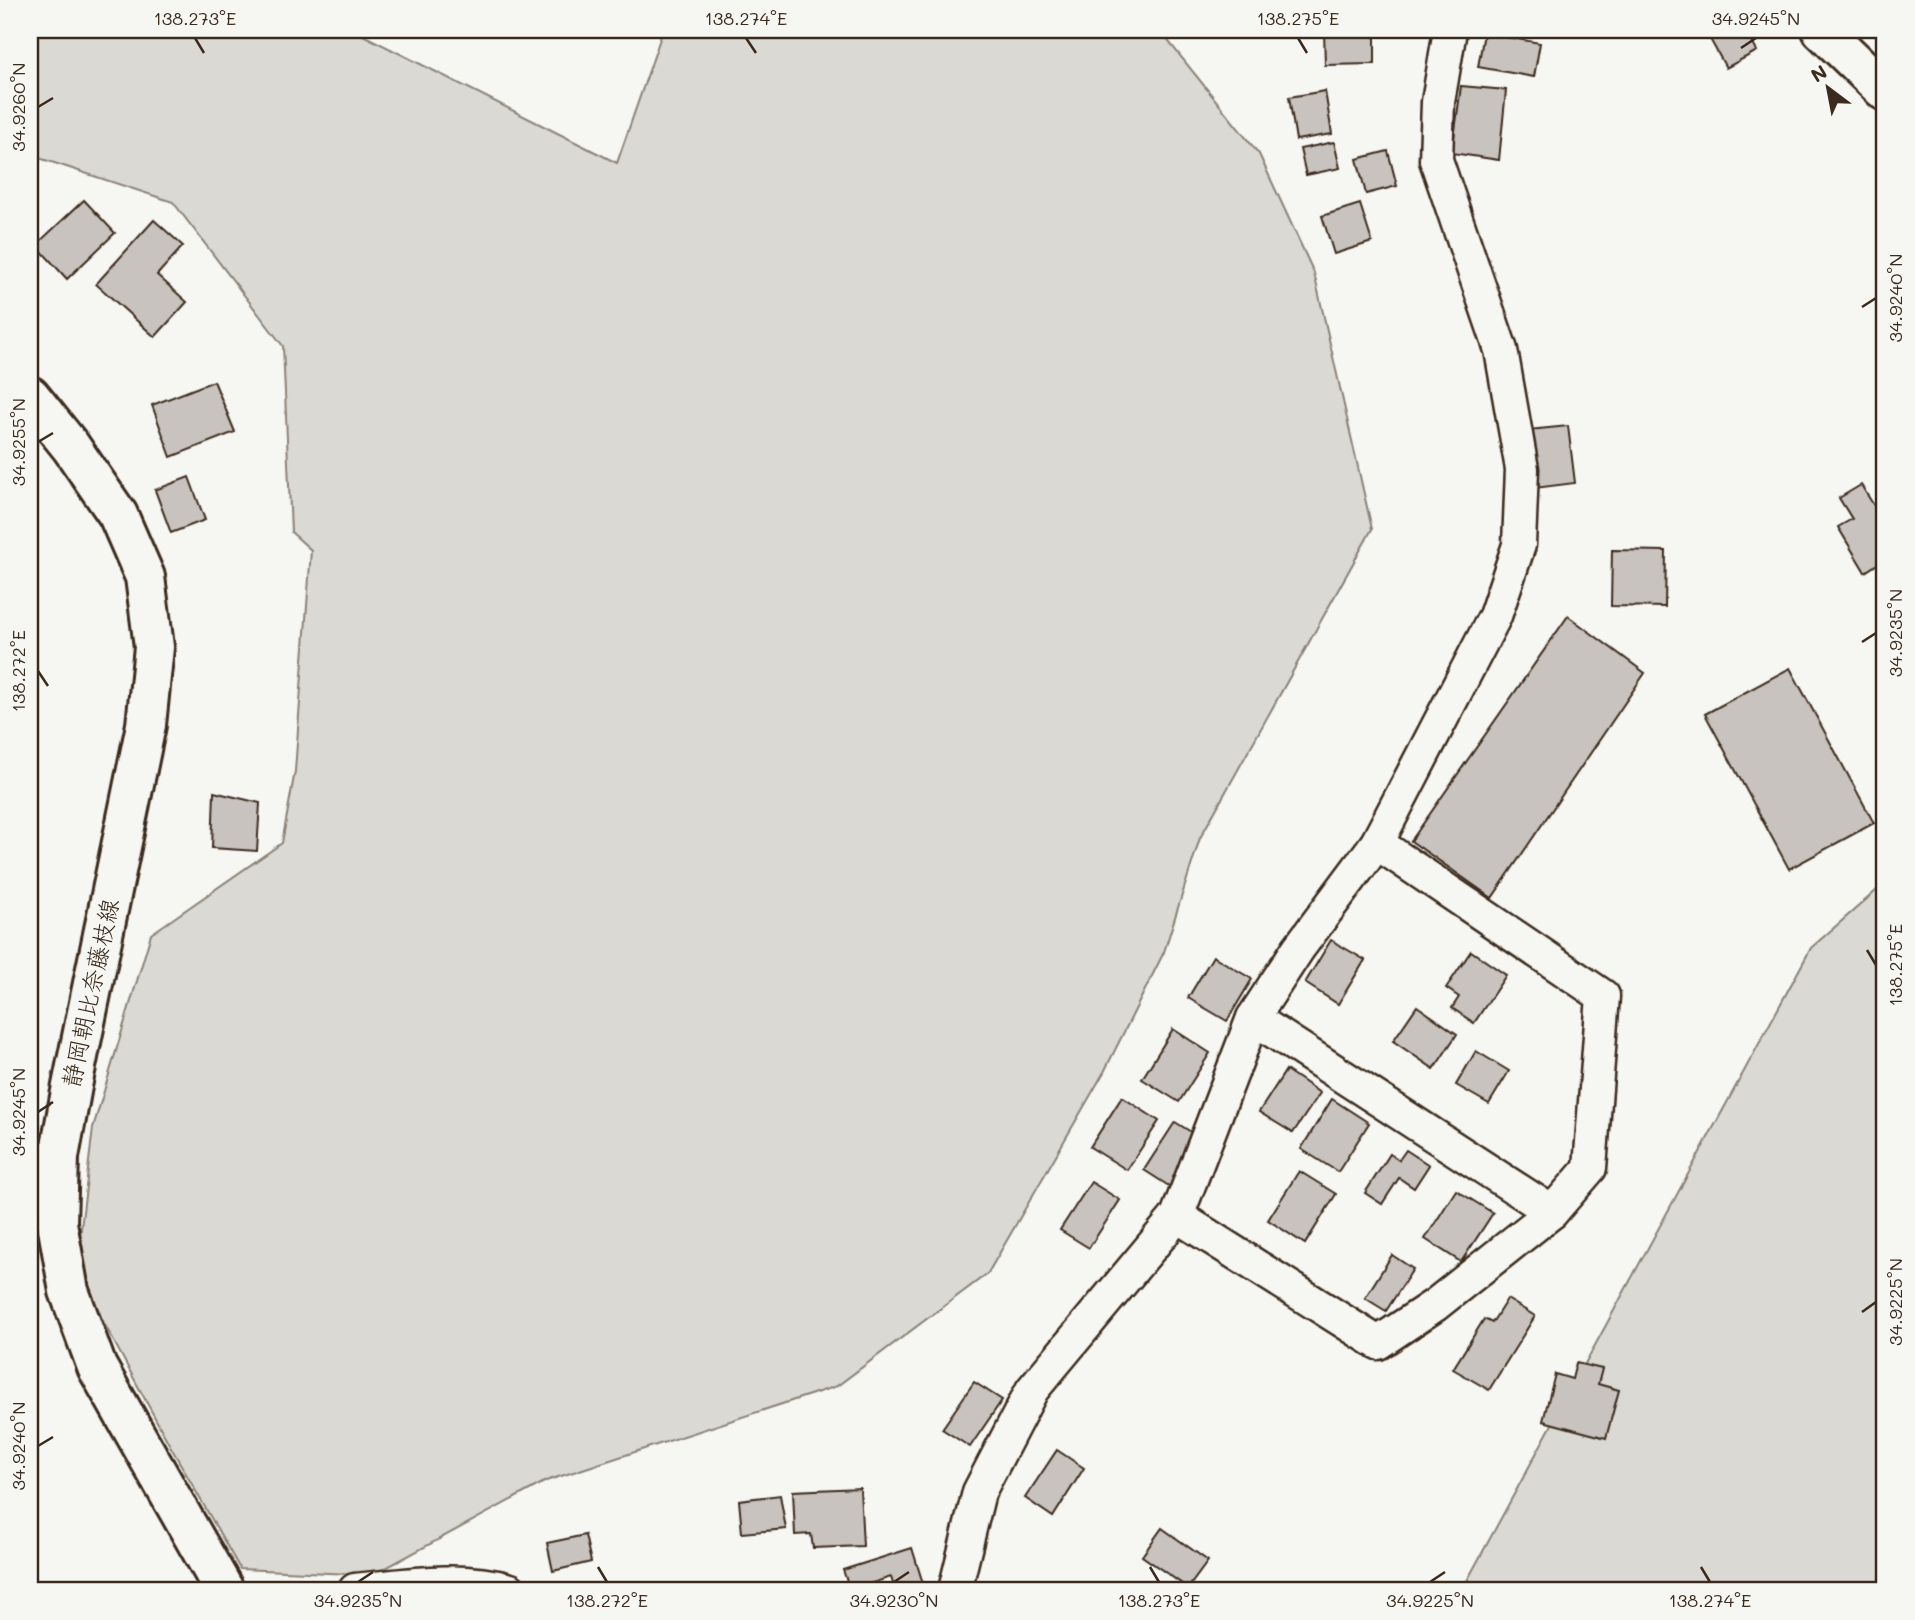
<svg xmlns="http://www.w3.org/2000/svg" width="1915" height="1620" font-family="Mali,'Klee One',sans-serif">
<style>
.green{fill:#dad9d3;stroke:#8a8278;stroke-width:2}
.building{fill:#c8c3be;stroke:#3b2a1e;stroke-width:2}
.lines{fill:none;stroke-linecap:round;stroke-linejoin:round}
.minor-casing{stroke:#3b2a1e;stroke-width:37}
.secondary-casing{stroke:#3b2a1e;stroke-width:44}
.minor{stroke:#f6f6f2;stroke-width:32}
.secondary{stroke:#f6f6f2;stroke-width:38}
.ticks{fill:none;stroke:#3b2a1e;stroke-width:2.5}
.labels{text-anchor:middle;stroke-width:7;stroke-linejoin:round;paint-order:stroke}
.street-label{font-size:24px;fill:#3b2a1e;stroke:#f6f6f2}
.neatline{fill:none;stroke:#3b2a1e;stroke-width:2.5}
.ticks-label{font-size:18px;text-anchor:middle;fill:#3b2a1e}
</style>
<rect width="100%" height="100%" fill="#f6f6f2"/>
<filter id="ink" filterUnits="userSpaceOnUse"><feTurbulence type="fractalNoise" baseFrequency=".0143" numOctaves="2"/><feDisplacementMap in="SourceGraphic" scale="14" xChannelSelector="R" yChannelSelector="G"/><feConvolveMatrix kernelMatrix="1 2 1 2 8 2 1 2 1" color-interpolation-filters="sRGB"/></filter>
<g filter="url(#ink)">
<g class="green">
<path d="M30,30h323l264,133 46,-133h477l26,8 93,116 55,119 58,256 -172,309 -36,114 -60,120 -116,201 -151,113 -291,95 -173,94 -133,-6 -72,-127 -92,-171 17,-143 58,-194 131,-91 13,-72 16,-221 -20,-18 -8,-186 -110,-144 -143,-47z"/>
<path d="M1885,883v707h-423l349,-642z"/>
</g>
<g class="building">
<path d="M1324,30h51v34l-50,1z"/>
<path d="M1705,30h40l12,21 -31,17z"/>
<path d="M1484,33l56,10 -6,34 -56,-10z"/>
<path d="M1461,86l45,4 -7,70 -47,-7z"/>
<path d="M1325,91l7,43 -36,6 -7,-43z"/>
<path d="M1334,142l6,26 -34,7 -6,-26z"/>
<path d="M1388,151l9,35 -31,8 -9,-35z"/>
<path d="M84,200l31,33 -48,46 -31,-34z"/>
<path d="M1360,204l12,38 -38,12 -12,-38z"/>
<path d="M154,220l29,26 -26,29 30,27 -32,35 -59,-53z"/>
<path d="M214,381l21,51 -64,25 -19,-52z"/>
<path d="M1568,426l7,57 -40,5 -6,-58z"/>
<path d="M189,477l16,43 -34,13 -16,-43z"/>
<path d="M1861,485l17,27 7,-4v51l-20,13 -27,-45 14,-8 -13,-21z"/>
<path d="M1612,550l54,1 -1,56 -54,-1z"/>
<path d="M1568,616l77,57 -153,225 -81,-57z"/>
<path d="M1790,668l84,155 -85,46 -84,-155z"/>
<path d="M214,792l46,11 -3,48 -45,-3z"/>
<path d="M1331,940l34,20 -27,44 -33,-21z"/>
<path d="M1471,951l35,24 -32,48 -22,-15 7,-11 -13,-9z"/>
<path d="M1213,956l39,23 -25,42 -39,-23z"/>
<path d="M1417,1006l40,28 -23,35 -41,-28z"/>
<path d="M1173,1029l37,24 -31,49 -37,-23z"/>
<path d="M1476,1051l33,20 -20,33 -33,-19z"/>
<path d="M1286,1070l34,23 -27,40 -34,-21z"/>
<path d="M1122,1097l37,24 -32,49 -37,-23z"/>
<path d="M1332,1099l37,24 -31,49 -37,-23z"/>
<path d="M1175,1122l29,18 -32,48 -28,-18z"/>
<path d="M1406,1150l23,15 -15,23 -15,-10 -17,26 -17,-11 25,-39 9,6z"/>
<path d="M1299,1171l37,23 -31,50 -37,-24z"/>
<path d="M1091,1182l29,18 -31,48 -29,-18z"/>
<path d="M1456,1190l37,23 -32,49 -36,-23z"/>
<path d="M1392,1255l21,14 -27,42 -21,-13z"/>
<path d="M1507,1299l28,17 -46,74 -36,-21 31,-50 8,4z"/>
<path d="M1576,1363l26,6 -4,15 21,6 -13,48 -63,-17 12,-47 17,5z"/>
<path d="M974,1382l28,18 -32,47 -28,-18z"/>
<path d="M1057,1450l27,18 -31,49 -28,-19z"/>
<path d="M860,1488l3,58 -50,2 -2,-14 -16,1 -2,-44z"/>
<path d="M780,1495l6,34 -44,4 -3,-33z"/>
<path d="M1162,1528l46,33 -20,27 -46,-32z"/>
<path d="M585,1535l6,27 -38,9 -6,-28z"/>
<path d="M912,1548l13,42h-42l11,-3 -3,-10 -41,13 -7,-20z"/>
</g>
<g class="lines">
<g class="minor-casing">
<g id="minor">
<path d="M1253,1018l299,194"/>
<path d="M1177,1216l201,127 57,-38 117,-93 38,-44 13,-172 -226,-153"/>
<path d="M355,1590c51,-5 106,-14 155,0"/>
<path d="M955,1590l24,-98 53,-102 145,-174 76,-198 45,-69 79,-106 118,-227 24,-71 3,-76 -21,-119 -65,-190 2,-58 12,-72"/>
</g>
</g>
<g class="secondary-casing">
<g id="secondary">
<path d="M1822,30l63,61"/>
<path d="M30,396l41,51 47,68 27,62 9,70 -8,78 -74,361 -13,71 -2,66 12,68 28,76 127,223"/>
</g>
</g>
<use href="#minor" class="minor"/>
<use href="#secondary" class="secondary"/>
</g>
</g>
<path class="ticks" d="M195,38l9,15M746,38l10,15M1298,38l9,15M1741,48l15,-10M38,107l15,-9M1862,307l14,-9M38,442l15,-9M1862,642l14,-9M38,671l10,15M1867,950l9,15M38,1112l15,-10M1862,1312l14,-10M38,1446l15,-9M598,1567l9,15M1150,1567l9,15M1701,1567l9,15M358,1582l15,-10M894,1582l15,-10M1430,1582l15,-10"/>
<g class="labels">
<g class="street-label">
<text transform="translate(91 993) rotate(-78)" y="8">静岡朝比奈藤枝線</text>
</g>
</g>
<rect width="1915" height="1620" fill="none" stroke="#f6f6f2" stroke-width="77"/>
<g transform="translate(1828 88) rotate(328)" stroke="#f6f6f2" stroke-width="5" paint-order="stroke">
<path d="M0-5L12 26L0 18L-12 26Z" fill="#3b2a1e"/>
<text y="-10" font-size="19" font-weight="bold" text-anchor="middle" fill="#3b2a1e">N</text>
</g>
<rect x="38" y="38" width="1838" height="1544" class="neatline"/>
<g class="ticks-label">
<text x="195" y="25">138.273°E</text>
<text x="746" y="25">138.274°E</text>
<text x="1298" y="25">138.275°E</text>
<text x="1756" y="25">34.9245°N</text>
<text transform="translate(19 107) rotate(-90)" y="6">34.9260°N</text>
<text transform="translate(1896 298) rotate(-90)" y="6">34.9240°N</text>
<text transform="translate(19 442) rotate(-90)" y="6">34.9255°N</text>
<text transform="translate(1896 633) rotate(-90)" y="6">34.9235°N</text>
<text transform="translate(19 671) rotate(-90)" y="6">138.272°E</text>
<text transform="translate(1896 965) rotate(-90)" y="6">138.275°E</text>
<text transform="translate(19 1112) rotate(-90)" y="6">34.9245°N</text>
<text transform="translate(1896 1302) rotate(-90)" y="6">34.9225°N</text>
<text transform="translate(19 1446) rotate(-90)" y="6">34.9240°N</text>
<text x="358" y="1607">34.9235°N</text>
<text x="607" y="1607">138.272°E</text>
<text x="894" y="1607">34.9230°N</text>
<text x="1159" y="1607">138.273°E</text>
<text x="1430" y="1607">34.9225°N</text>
<text x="1710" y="1607">138.274°E</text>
</g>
</svg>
